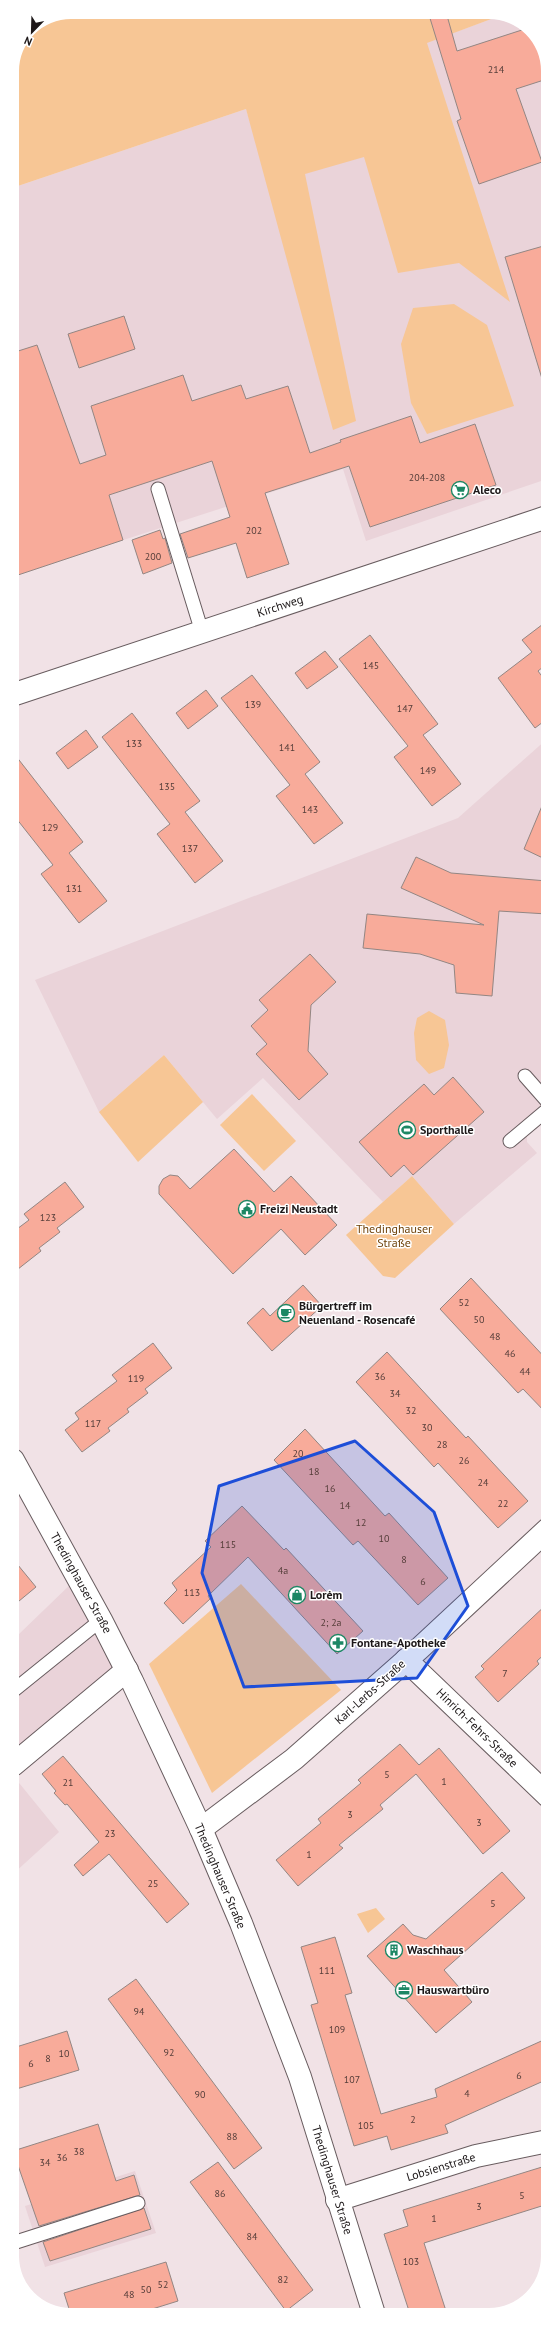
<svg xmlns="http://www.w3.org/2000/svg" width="560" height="2327" font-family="'PT Sans',sans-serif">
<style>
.built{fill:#ead3d9}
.green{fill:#f7c695}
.building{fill:#f8ab9a;stroke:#938683}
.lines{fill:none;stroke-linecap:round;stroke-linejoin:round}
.service-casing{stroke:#685c5f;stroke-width:15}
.minor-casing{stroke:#685c5f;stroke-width:24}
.tertiary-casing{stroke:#685c5f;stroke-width:24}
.service{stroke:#fff;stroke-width:13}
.minor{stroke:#fff;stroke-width:22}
.tertiary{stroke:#fff;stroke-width:22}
.marked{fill:#1d4ed8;fill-opacity:0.2;stroke:#1d4ed8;stroke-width:3;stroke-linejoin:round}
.labels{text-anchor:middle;stroke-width:3;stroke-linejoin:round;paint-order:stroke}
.number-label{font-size:10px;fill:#543d39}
.poi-label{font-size:12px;font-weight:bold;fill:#1d1819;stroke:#fff;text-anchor:start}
.street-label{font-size:12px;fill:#1d1819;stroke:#fff}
.park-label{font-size:12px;fill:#6f430b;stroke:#fff}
</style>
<rect width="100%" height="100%" fill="#f1e2e6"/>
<g class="built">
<path d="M502,15l26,12 19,33v419l-181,62 -23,-72 -331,107v-388l234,-79 18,59 184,-57 -22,-68z"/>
<path d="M547,739v379l-20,17v7l10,11 -83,71 -42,-48 -29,26 -120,-124 -46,41 -53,-64 -65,57 -64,-132 423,-162z"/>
<path d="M74,1581l52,102 -111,95 44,54 -46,42v-242l4,4z"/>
<path d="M135,2171l21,62 -111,34 -20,-61z"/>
</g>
<g class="green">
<path d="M71,12h425l6,3 -75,28 83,259 -51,-39 -61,10 -34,-116 -59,17 51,247 -23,9 -87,-321 -234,79v-117l18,-42z"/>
<path d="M454,304l33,21 27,81 -87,28 -16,-31 -10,-59 12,-36z"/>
<path d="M429,1011l16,9 4,25 -5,23 -15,6 -13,-14 -2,-27 3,-15z"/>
<path d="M164,1055l39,47 -65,60 -39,-50z"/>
<path d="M252,1094l44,47 -32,30 -44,-46z"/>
<path d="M412,1176l42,48 -59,54 -12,-2 -37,-41z"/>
<path d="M241,1584l100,106 -129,103 -63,-129z"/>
<path d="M376,1908l9,11 -17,14 -11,-19z"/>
</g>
<g class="building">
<path d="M439,12h7l11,39 71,-23 19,32v19l-31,10 26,73 -63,22 -22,-63 4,-2 -32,-104z"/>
<path d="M547,245v137h-4l-38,-125z"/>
<path d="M124,316l11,33 -56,19 -11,-34z"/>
<path d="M37,345l43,119 26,-9 -15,-49 92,-31 9,26 49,-16 5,14 42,-13 22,67 31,-11 -1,-2 71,-24 9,27 55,-19 21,61 -126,42 -21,-61 -84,27 24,71 -42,14 -11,-35 -48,15 -8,-24 50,-17 -18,-56 -103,34 14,45 -111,37v-224z"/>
<path d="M160,530l3,9 2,-1 7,25 -29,11 -11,-34z"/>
<path d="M547,621v51l-4,-5 -5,4 9,12v36l-12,9 -37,-50 34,-26 -10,-12z"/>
<path d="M370,635l68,89 -15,11 38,49 -29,22 -38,-49 14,-11 -69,-87z"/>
<path d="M325,651l13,16 -31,22 -12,-16z"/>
<path d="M252,675l68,87 -15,12 38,49 -29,21 -38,-48 14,-11 -69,-87z"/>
<path d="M206,690l12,16 -30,23 -12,-16z"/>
<path d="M132,713l68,88 -15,11 38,49 -28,22 -38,-49 13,-10 -68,-87z"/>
<path d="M86,730l12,17 -30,22 -12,-16z"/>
<path d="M12,751l71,91 -14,11 38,48 -28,22 -38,-49 12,-9 -41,-52z"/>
<path d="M547,794v66l-23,-11z"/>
<path d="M416,857l35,16 96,8v33l-48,-3 -7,85 -36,-3 -2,-28 -34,-11 -57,-6 4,-34 117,11 -83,-37z"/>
<path d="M310,954l26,28 -25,23 -3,46 20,23 -29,26 -43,-46 11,-10 -16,-18 17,-16 -9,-10z"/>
<path d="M453,1077l31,35 -71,63 -9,-10 -13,12 -32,-35 65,-58 10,11z"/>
<path d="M234,1149l40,43 17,-16 46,49 -32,30 -24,-26 -48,45 -74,-80v-8l4,-7 7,-4 8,1 12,13z"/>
<path d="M65,1182l19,25 -27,21 3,4 -21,16 2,3 -28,22v-41l16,-12 -5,-6z"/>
<path d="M471,1278l77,83v54l-25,-26 -5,4 -78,-84z"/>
<path d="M303,1285l19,21 -50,45 -25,-28 16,-15 7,8z"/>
<path d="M153,1343l19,25 -27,21 3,4 -21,16 2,3 -21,16 2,3 -28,21 -17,-22 14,-11 -4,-6 42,-32 -5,-6z"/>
<path d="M387,1352l79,86 2,-2 60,65 -30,27 -60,-65 -4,4 -78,-85z"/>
<path d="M305,1429l80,87 4,-3 59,65 -30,27 -60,-64 -5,4 -79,-85z"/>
<path d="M242,1506l42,44 2,-2 77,83 -26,23 -89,-97 -40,39 2,3 -27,25 -19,-21 13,-13 -5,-7 39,-36 -6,-6z"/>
<path d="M13,1559l23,28 -23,19z"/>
<path d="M548,1603v48l-11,10 2,3 -41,38 -23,-25 9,-8 -3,-3z"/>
<path d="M400,1744l19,21 20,-17 71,83 -27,23 -67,-80 -36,31 3,4 -44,36 4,3 -45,38 -22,-26 45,-37 -3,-4 43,-36 -3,-3z"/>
<path d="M63,1756l126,148 -22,19 -58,-69 -26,22 -9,-11 25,-23 -32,-38 -2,1 -11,-12 2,-2 -14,-17z"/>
<path d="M502,1872l23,26 -81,72 28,32 -36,31 -69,-77 36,-32 10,11 13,4z"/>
<path d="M335,1937l17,56 -7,2 36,119 56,-17 -2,-8 113,-51v41l-103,46 3,8 -57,17 -4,-14 -33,10 -43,-141 7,-2 -17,-56z"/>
<path d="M136,1979l126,169 -28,21 -126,-170z"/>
<path d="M67,2031l12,39 -66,20v-42z"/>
<path d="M98,2124l18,57 18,-6 6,20 -101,31 -26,-75z"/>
<path d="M218,2162l95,128 -27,21 -96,-129z"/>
<path d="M542,2167l6,19v18l-124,39 23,71h-37l-26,-80 24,-8 -5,-16z"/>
<path d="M144,2208l7,21 -101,32 -7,-19z"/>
<path d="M166,2262l12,39 -45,14h-62l-7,-22z"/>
</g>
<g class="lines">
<g class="service-casing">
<g id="service">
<path d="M158,489l44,143"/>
<path d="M525,1076l22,25"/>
<path d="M510,1141l37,-31"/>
<path d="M13,1691l88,-71"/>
<path d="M13,2243l125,-40"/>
</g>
</g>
<g class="minor-casing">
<g id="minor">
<path d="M13,1460l88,160 31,61 69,148 40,94 59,154 74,237"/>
<path d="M406,1660l142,136"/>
<path d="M13,1765l114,-95"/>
<path d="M201,1829l93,-70 126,-111 128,-119"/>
<path d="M337,2200l139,-44 72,-15"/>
</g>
</g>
<g class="tertiary-casing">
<path id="tertiary" d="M12,695l535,-178"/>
</g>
<use href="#service" class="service"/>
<use href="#minor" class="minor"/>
<use href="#tertiary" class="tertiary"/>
</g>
<path class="marked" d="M355,1441l79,71 34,94 -51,72 -173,9 -42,-114 17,-87z"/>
<defs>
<g id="supermarket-ring" transform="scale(0.9)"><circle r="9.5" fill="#fff" stroke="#1c8764" stroke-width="1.5"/><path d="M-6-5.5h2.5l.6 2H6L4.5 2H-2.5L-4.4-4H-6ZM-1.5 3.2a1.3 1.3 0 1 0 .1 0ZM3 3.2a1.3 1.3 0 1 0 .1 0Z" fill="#1c8764"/></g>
<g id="stadium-ring" transform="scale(0.9)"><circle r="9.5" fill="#fff" stroke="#1c8764" stroke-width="1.5"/><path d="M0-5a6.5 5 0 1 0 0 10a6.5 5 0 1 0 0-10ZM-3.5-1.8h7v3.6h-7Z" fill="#1c8764"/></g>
<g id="civic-ring" transform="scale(0.9)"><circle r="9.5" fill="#fff" stroke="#1c8764" stroke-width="1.5"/><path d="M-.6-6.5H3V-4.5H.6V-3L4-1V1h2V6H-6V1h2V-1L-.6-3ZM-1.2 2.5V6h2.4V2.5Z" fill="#1c8764"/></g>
<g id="cafe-ring" transform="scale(0.9)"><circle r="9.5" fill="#fff" stroke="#1c8764" stroke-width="1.5"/><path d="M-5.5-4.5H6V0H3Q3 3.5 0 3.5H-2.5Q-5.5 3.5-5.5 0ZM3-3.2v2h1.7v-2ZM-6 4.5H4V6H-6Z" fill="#1c8764"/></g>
<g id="shop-ring" transform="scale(0.9)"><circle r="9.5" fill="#fff" stroke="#1c8764" stroke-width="1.5"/><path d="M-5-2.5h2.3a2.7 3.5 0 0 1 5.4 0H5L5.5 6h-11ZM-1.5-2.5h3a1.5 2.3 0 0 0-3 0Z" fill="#1c8764"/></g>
<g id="pharmacy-ring" transform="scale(0.9)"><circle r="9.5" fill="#fff" stroke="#1c8764" stroke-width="1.5"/><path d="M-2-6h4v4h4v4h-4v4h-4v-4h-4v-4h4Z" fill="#1c8764"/></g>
<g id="building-ring" transform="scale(0.9)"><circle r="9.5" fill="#fff" stroke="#1c8764" stroke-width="1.5"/><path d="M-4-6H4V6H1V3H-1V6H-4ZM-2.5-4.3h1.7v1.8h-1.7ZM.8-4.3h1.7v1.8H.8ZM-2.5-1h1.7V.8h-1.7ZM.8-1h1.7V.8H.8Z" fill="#1c8764"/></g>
<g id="office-ring" transform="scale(0.9)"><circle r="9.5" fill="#fff" stroke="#1c8764" stroke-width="1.5"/><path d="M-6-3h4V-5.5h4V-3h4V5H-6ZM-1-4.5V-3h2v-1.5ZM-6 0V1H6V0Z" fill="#1c8764"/></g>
</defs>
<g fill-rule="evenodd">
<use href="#supermarket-ring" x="460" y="490"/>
<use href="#stadium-ring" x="407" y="1130"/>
<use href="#civic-ring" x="247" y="1209"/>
<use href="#cafe-ring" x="286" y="1313"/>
<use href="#shop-ring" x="297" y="1595"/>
<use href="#pharmacy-ring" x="338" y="1643"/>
<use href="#building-ring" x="394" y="1950"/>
<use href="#office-ring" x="404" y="1990"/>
</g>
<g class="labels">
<g class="number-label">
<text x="496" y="73">214</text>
<text x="427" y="481">204-208</text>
<text x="254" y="534">202</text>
<text x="153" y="560">200</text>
<text x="371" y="669">145</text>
<text x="253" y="708">139</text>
<text x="405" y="712">147</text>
<text x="134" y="747">133</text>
<text x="287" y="751">141</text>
<text x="428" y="774">149</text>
<text x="167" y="790">135</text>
<text x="310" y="813">143</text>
<text x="50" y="831">129</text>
<text x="190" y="852">137</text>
<text x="74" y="892">131</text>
<text x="48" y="1221">123</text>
<text x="464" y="1306">52</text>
<text x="479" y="1323">50</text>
<text x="495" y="1340">48</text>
<text x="510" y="1357">46</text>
<text x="525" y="1375">44</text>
<text x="380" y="1380">36</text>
<text x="136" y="1382">119</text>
<text x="395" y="1397">34</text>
<text x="411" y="1414">32</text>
<text x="93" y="1427">117</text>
<text x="427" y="1431">30</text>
<text x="442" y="1448">28</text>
<text x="298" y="1457">20</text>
<text x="464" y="1464">26</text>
<text x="314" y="1475">18</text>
<text x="483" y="1486">24</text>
<text x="330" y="1492">16</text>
<text x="503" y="1507">22</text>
<text x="345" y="1509">14</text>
<text x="361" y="1526">12</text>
<text x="384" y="1542">10</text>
<text x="228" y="1548">115</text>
<text x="404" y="1563">8</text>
<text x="283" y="1574">4a</text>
<text x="423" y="1585">6</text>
<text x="192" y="1596">113</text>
<text x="331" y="1626">2; 2a</text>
<text x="505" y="1677">7</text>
<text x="387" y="1778">5</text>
<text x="444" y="1785">1</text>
<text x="68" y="1786">21</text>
<text x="350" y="1818">3</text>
<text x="479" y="1826">3</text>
<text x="110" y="1837">23</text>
<text x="309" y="1858">1</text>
<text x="153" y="1887">25</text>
<text x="493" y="1907">5</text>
<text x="327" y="1974">111</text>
<text x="139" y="2015">94</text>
<text x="337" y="2033">109</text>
<text x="169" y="2056">92</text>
<text x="64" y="2057">10</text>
<text x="48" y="2062">8</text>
<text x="31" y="2067">6</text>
<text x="519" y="2079">6</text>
<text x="352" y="2083">107</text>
<text x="467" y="2097">4</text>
<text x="200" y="2098">90</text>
<text x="413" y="2123">2</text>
<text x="366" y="2129">105</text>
<text x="232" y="2140">88</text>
<text x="79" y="2155">38</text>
<text x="62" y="2161">36</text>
<text x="45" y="2166">34</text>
<text x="220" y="2197">86</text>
<text x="522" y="2199">5</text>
<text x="479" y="2210">3</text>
<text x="434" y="2222">1</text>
<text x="252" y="2240">84</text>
<text x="411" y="2265">103</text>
<text x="283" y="2283">82</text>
<text x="163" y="2288">52</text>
<text x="146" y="2293">50</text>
<text x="129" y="2298">48</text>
</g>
<g class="poi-label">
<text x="473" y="494">Aleco</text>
<text x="420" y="1134">Sporthalle</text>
<text x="260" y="1213">Freizi Neustadt</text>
<text x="299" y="1310">Bürgertreff im<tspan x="299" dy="14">Neuenland - Rosencafé</tspan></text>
<text x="310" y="1599">Lorėm</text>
<text x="351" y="1647">Fontane-Apotheke</text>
<text x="407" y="1954">Waschhaus</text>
<text x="417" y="1994">Hauswartbüro</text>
</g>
<g class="street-label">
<text transform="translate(280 606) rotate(-18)" y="4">Kirchweg</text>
<text transform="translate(81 1583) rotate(61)" y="4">Thedinghauser Straße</text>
<text transform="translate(370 1692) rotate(-42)" y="4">Karl-Lerbs-Straße</text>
<text transform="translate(477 1728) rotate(44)" y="4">Hinrich-Fehrs-Straße</text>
<text transform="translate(220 1876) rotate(67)" y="4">Thedinghauser Straße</text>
<text transform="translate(441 2167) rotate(-17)" y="4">Lobsienstraße</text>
<text transform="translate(332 2180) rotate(73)" y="4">Thedinghauser Straße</text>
</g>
<g class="park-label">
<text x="394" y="1233">Thedinghauser<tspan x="394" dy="14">Straße</tspan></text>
</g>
</g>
<path d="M0 0H560V2327H0ZM71 19H489A52 52 0 0 1 541 71V2256A52 52 0 0 1 489 2308H71A52 52 0 0 1 19 2256V71A52 52 0 0 1 71 19Z" fill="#fff" fill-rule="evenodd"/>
<g transform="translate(32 32) rotate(203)" stroke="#ffffff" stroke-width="3" paint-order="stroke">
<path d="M0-3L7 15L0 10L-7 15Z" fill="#1d1819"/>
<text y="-6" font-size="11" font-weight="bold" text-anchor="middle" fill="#1d1819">N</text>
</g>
</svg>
